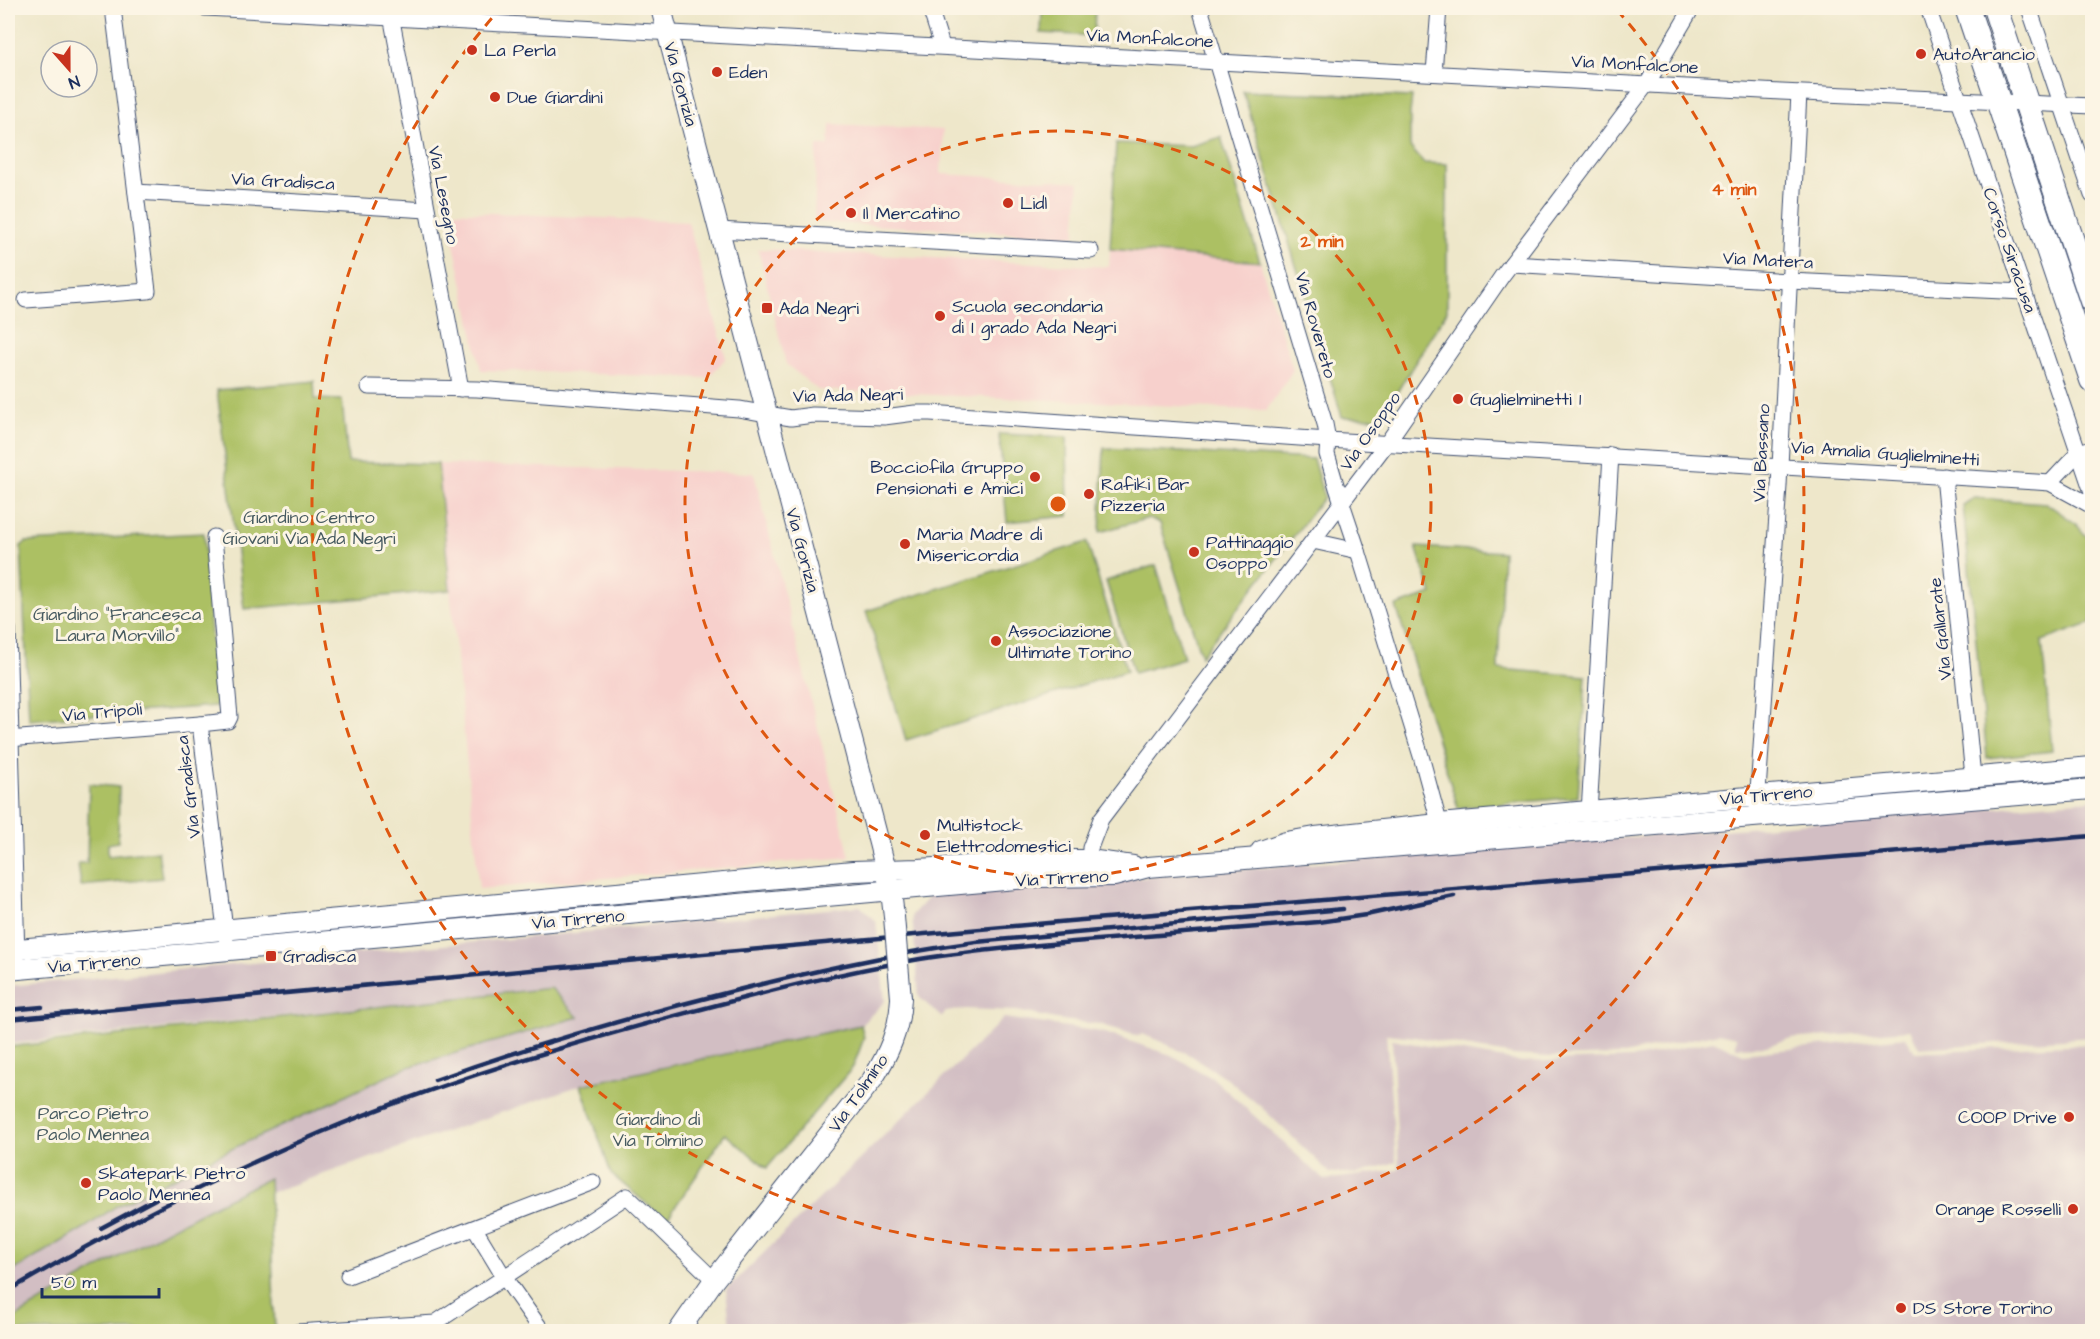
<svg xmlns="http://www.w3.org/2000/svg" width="2100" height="1339" font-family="'Architects Daughter',sans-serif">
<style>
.built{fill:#f7d0cc}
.industrial{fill:#d2bec3}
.green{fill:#acc064;stroke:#647861;stroke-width:1.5}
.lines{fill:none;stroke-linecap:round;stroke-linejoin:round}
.minor-casing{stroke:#3b4b6e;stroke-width:17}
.tertiary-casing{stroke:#3b4b6e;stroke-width:22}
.primary-casing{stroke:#3b4b6e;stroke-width:26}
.minor{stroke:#fff;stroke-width:15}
.tertiary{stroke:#fff;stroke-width:20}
.primary{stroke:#fff;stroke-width:24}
.rail{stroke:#1b2f5e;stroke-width:4.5}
.tertiary-bridge-casing{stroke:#3b4b6e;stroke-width:22;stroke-linecap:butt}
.tertiary-bridge{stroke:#fff;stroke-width:20}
.ring{fill:none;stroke:#de5710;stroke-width:3;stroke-dasharray:10 8}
.poi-dot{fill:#c8321e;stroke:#fcf5e5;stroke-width:2}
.labels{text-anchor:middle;stroke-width:6;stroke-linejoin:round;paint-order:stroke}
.street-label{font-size:18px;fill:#1b2f5e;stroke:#fcf5e5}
.poi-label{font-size:18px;fill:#1b2f5e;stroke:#fcf5e5;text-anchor:start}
.park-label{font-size:18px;fill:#465a60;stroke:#fcf5e5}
.centre{fill:#de5710;stroke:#fcf5e5;stroke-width:3}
.ring-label{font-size:18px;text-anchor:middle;font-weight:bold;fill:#de5710;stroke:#fcf5e5;stroke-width:6;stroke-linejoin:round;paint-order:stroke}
</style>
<rect width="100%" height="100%" fill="#fcf5e5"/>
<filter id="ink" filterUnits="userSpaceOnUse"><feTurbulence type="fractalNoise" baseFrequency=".0167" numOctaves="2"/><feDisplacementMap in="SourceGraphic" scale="12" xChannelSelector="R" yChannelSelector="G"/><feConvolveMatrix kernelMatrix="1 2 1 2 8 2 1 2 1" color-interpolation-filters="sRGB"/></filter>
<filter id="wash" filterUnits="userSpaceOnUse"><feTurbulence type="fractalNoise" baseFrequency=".008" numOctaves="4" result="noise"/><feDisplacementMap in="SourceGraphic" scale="24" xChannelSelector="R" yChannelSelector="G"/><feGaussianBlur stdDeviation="1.35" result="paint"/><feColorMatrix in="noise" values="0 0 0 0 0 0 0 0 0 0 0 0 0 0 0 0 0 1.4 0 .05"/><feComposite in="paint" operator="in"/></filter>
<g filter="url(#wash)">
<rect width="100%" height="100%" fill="#eee7ca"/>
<g class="built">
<path d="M830,124l113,6 -2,44 138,8 -4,54 -261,-14 3,-77h12z"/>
<path d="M447,211l241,11 38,136 -18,20 -227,-8z"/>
<path d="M758,249l351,18 1,-18 150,13 33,108 -27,41 -165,-9 -283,-12 -32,-26z"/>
<path d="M438,464l316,9 96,384 -371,32z"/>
</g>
<g class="industrial">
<path d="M2092,800v237l-173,11 -9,-18 -122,9 -21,7 -31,1v-10l-18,-4 -98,22 -68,2 -39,-2 -96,-18 -31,-3 10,128 -39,12 -27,-1 -70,-67 -34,-28 -34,-22 -35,-16 -15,-6 -4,2 -39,-12 -38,-4 -44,-9 -52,-2 -19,3 -5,5 -22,-20 -7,-82 18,-20z"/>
<path d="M860,906l16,15 9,80 -24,24 -280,60 -312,108v-14l-200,106 -61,37v-48l78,-47 29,-20 104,-52 186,-87 172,-51 -26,-29 -543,56v-58z"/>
<path d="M1004,1018l98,14 69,23 43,24 110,101 75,-10 -7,-130 130,22 113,-4 78,-17 30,13 163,-17 9,15 177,-8v264l-12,24 -1390,-1 4,-5h36l-4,-36z"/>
</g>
<g class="green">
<path d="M1042,8h53l-1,28 -53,-3z"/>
<path d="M1243,91l169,6 -2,16v34l14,16 23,1v147l-66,107 -39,-1z"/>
<path d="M1221,137l39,125 -150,-13 6,-106 75,3z"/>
<path d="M314,381l1,18 27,1 6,62 90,2 12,126 -206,19 -27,-219z"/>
<path d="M999,434l68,3 1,79 -61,6z"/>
<path d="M1104,448l209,11 11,38 -123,159 -41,-133 -11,-5 -49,14z"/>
<path d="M1974,498l72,5 29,20 13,15 4,13v72l-50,18 10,110 -65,7 -24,-253z"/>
<path d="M204,533l12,173 -187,14 -8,-174 5,-4z"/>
<path d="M1087,542l40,129 -221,69 -40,-129z"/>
<path d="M1416,547l87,5 -5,117 88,7 -8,121 -120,11 -62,-202 36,-12z"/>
<path d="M1156,565l28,93 -50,15 -28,-92z"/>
<path d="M89,784l30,3 -1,55 -10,2v12l50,-5 4,27 -81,8 -3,-23h9z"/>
<path d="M551,988l27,29 -173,51 -186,87 -104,52 -29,20 -78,47v-227z"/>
<path d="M861,1025l3,13 -11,29 -86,101 -42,-34 -59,86 -55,-46 -30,-89z"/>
<path d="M269,1178l6,153h-267v-9c85,-52 171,-100 261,-144z"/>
</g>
</g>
<g filter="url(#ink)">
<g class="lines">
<g class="minor-casing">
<g id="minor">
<path d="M205,8l1576,84 311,14"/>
<path d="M930,8l12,38"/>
<path d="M1200,8l125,416 3,16 -1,14 10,34 21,63 63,205 21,77"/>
<path d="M1928,8l164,484"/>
<path d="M2029,8l63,187"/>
<path d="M390,10l71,379"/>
<path d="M1434,73l5,-65"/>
<path d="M136,192l291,18"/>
<path d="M719,230l372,21"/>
<path d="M1511,264l278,17 235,11"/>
<path d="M26,300l122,-9 -35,-283"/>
<path d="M369,387l108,2 262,20 52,9 22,-3 71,2 31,-4h15l398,27 708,42 14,1 42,23"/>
<path d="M1944,476l29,301"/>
<path d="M2050,483l29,-31 13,-4"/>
<path d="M214,537l16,180 -2,4 -28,3 26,214"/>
<path d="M1313,541l45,10"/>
<path d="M8,628l9,330"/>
<path d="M8,739l192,-15"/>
<path d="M1757,806l22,-320 20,-393"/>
<path d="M1589,812l22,-357"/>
<path d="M1089,871l1,-23 11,-29 286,-376 115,-167 145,-192 45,-76"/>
<path d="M475,1229l29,48 39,55"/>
<path d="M348,1276l245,-94"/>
<path d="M297,1332l138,-9 192,-127 87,84"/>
</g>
</g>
<g class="tertiary-casing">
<g id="tertiary">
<path d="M661,8l218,835 12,48 3,26"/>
<path d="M1261,851l25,-9 29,-5 124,-13 653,-57"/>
<path d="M8,950l845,-79 65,-2 141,-9h30l44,6"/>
<path d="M8,970l1030,-93 76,-1 34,-9 944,-78"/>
<path d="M678,1332l36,-52 158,-200c16,-25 28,-51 29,-82"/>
</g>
</g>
<g class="primary-casing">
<g id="primary">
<path d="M1967,8l125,372"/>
<path d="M1995,8l97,293"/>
</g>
</g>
<use href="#minor" class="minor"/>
<use href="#tertiary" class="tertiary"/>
<use href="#primary" class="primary"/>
<g class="rail">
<path d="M8,1010l34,-3"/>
<path d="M8,1019l673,-63 389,-35 1022,-85"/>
<path d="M435,1080c92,-33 185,-60 279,-84 87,-22 173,-42 262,-54l367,-33"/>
<path d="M101,1228l56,-30"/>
<path d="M8,1291c101,-59 205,-113 314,-159 119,-50 244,-87 368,-120 76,-20 152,-40 230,-53 54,-9 110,-13 165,-18 78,-6 156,-13 234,-19l47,-7 88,-19"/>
</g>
<g class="tertiary-bridge-casing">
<path id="tertiary-bridge" d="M894,917l7,81"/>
</g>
<use href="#tertiary-bridge" class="tertiary-bridge"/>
</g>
</g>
<g class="ring">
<circle cx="1058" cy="504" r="373"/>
<path d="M1617 10A746 746 0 1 1 499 10"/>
</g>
<g class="poi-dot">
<circle cx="472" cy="50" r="6"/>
<circle cx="1921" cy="54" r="6"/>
<circle cx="717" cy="72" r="6"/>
<circle cx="495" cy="97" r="6"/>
<circle cx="1008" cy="203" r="6"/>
<circle cx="851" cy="213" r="6"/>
<rect x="761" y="302" width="12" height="12" rx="3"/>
<circle cx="940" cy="316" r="6"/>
<circle cx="1458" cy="399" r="6"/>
<circle cx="1035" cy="477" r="6"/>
<circle cx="1089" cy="494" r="6"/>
<circle cx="905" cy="544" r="6"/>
<circle cx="1194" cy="552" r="6"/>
<circle cx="996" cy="641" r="6"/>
<circle cx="925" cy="835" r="6"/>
<rect x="265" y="950" width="12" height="12" rx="3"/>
<circle cx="2069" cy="1117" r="6"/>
<circle cx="86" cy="1183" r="6"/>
<circle cx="2073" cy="1209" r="6"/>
<circle cx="1901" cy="1308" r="6"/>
</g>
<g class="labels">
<g class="street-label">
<text transform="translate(1150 38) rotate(3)" y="6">Via Monfalcone</text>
<text transform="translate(1635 64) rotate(3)" y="6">Via Monfalcone</text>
<text transform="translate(681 84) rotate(75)" y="6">Via Gorizia</text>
<text transform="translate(283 181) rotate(3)" y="6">Via Gradisca</text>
<text transform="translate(444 195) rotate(79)" y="6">Via Lesegno</text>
<text transform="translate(2010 250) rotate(71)" y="6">Corso Siracusa</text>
<text transform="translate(1768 260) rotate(3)" y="6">Via Matera</text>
<text transform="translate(1316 325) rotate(74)" y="6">Via Rovereto</text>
<text transform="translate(848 395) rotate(-1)" y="6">Via Ada Negri</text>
<text transform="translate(1370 431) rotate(-55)" y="6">Via Osoppo</text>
<text transform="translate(1761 453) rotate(-87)" y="6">Via Bassano</text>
<text transform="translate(1885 453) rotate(4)" y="6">Via Amalia Guglielminetti</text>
<text transform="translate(803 550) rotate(75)" y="6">Via Gorizia</text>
<text transform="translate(1940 629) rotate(-96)" y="6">Via Gallarate</text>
<text transform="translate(102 712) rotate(-5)" y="6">Via Tripoli</text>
<text transform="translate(188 787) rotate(-97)" y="6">Via Gradisca</text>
<text transform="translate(1766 795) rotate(-5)" y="6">Via Tirreno</text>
<text transform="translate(1062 878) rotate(-3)" y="6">Via Tirreno</text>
<text transform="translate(578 919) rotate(-5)" y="6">Via Tirreno</text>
<text transform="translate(94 963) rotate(-5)" y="6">Via Tirreno</text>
<text transform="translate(858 1093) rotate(-55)" y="6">Via Tolmino</text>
</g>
<g class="poi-label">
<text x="484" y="56">La Perla</text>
<text x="1933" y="60">AutoArancio</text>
<text x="729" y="78">Eden</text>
<text x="507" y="103">Due Giardini</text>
<text x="1020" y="209">Lidl</text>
<text x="863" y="219">Il Mercatino</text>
<text x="952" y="312">Scuola secondaria<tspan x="952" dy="21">di I grado Ada Negri</tspan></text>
<text x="779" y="314">Ada Negri</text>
<text x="1470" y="405">Guglielminetti 1</text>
<text x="1023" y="473" text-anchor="end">Bocciofila Gruppo<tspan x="1023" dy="21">Pensionati e Amici</tspan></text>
<text x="1101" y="490">Rafiki Bar<tspan x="1101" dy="21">Pizzeria</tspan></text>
<text x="917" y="540">Maria Madre di<tspan x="917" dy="21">Misericordia</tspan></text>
<text x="1206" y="548">Pattinaggio<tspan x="1206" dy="21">Osoppo</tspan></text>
<text x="1008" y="637">Associazione<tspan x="1008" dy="21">Ultimate Torino</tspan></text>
<text x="937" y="831">Multistock<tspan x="937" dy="21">Elettrodomestici</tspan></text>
<text x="283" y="962">Gradisca</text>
<text x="2057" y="1123" text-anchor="end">COOP Drive</text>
<text x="98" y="1179">Skatepark Pietro<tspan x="98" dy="21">Paolo Mennea</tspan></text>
<text x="2061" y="1215" text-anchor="end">Orange Rosselli</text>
<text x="1913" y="1314">DS Store Torino</text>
</g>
<g class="park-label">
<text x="309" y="523">Giardino Centro<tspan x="309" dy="21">Giovani Via Ada Negri</tspan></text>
<text x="117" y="620">Giardino "Francesca<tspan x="117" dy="21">Laura Morvillo"</tspan></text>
<text x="93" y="1119">Parco Pietro<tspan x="93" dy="21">Paolo Mennea</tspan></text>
<text x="658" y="1125">Giardino di<tspan x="658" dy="21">Via Tolmino</tspan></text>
</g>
</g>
<circle cx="1058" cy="504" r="9" class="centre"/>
<g class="ring-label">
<text x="1734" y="195">4 min</text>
<text x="1322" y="247">2 min</text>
</g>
<rect width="2100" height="1339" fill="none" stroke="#fcf5e5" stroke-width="30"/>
<g transform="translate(69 69) rotate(159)"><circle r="28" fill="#fcf5e5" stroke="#a2a6af" stroke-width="1.5"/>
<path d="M0-4.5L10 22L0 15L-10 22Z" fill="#c8321e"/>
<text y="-9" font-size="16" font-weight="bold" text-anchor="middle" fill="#1b2f5e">N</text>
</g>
<path d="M42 1288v9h117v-9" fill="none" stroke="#1b2f5e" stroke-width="3"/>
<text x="51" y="1288" font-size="18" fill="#1b2f5e" stroke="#fcf5e5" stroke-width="4.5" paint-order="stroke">50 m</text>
</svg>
